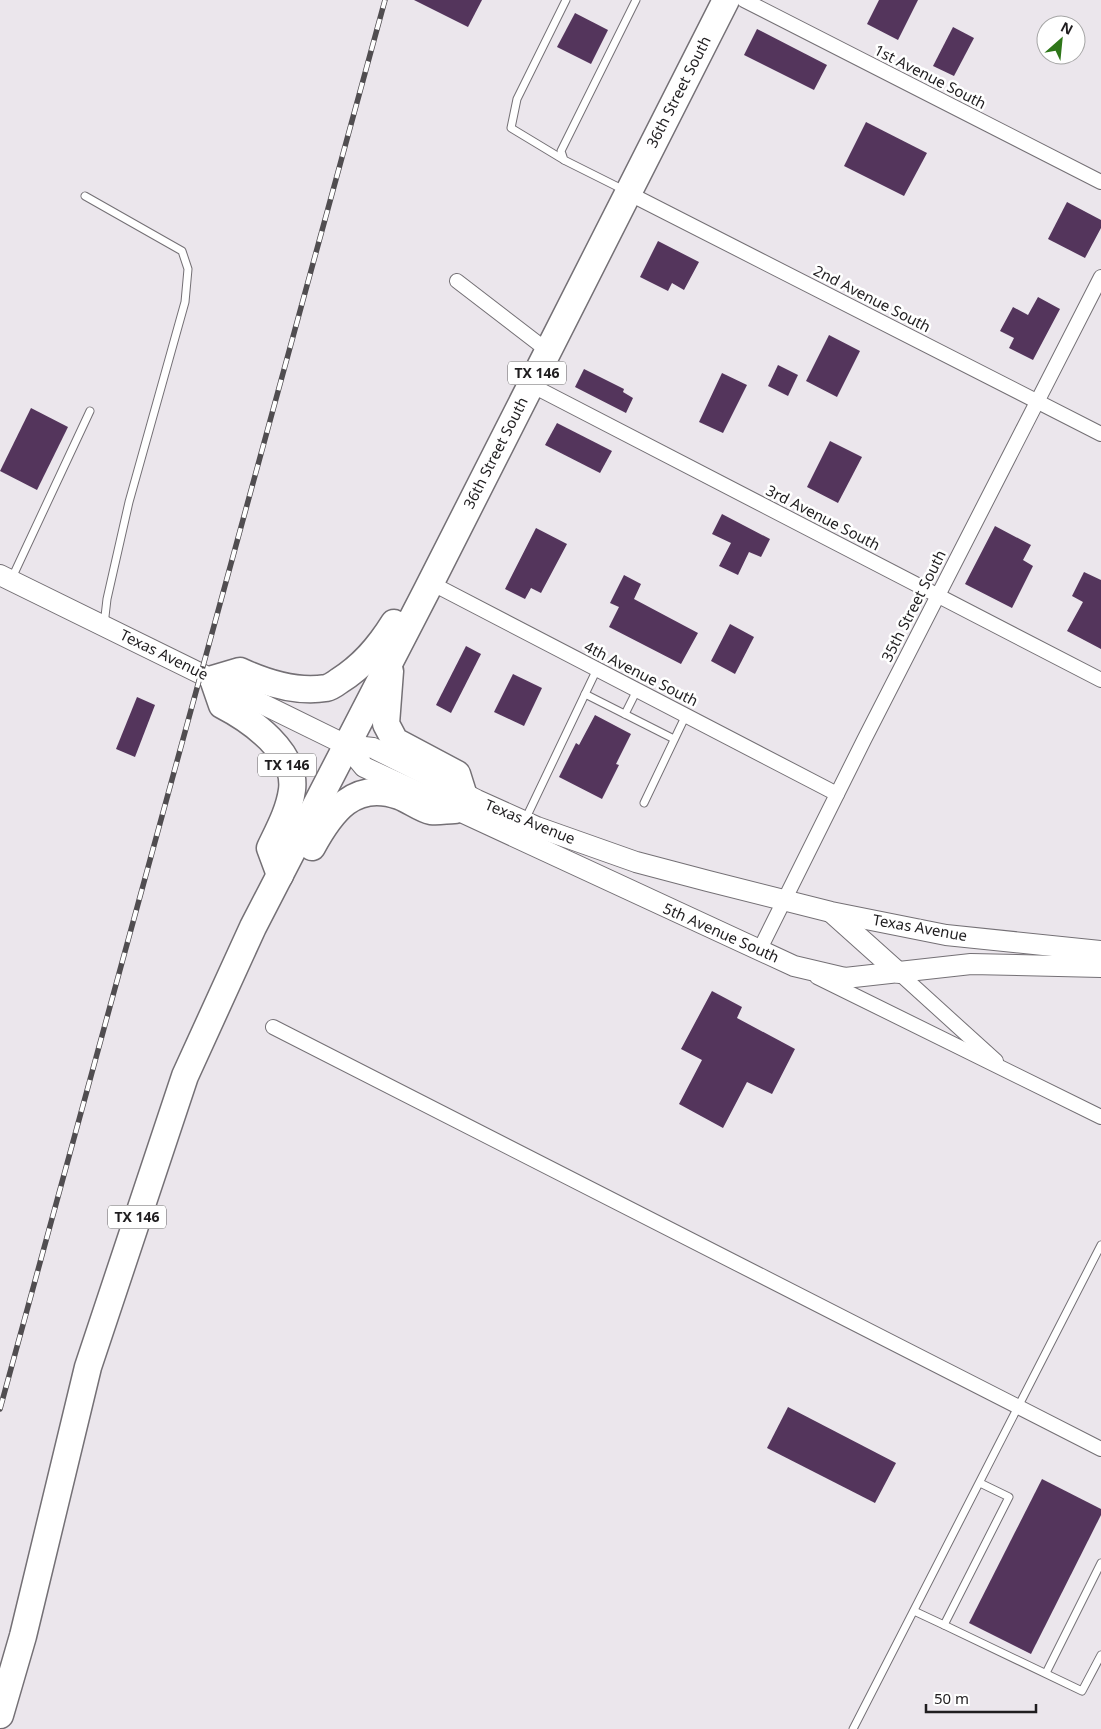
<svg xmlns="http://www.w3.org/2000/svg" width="1101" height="1729" font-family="'Noto Sans',sans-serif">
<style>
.building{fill:#54355c}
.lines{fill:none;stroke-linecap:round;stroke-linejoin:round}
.lane-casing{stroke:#747075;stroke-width:9}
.street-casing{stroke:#747075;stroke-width:16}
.secondary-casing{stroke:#747075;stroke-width:22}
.highway-casing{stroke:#747075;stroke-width:29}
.lane{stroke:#fff;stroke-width:7}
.street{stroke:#fff;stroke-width:14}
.secondary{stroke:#fff;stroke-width:20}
.highway{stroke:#fff;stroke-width:26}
.rail-casing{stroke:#504d50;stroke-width:5.5}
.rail{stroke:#fff;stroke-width:4;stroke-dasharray:11;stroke-linecap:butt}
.labels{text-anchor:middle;stroke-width:5;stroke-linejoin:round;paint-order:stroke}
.shield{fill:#fff;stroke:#626162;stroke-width:1}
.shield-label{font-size:14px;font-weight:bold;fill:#1f1d1f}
.street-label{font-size:15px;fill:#1f1d1f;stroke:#fff}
</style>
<rect width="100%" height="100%" fill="#ebe6ec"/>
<g class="building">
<path d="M414,0h68l-14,27z"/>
<path d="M879,0h39l-20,40 -31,-16z"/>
<path d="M575,13l33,17 -17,34 -34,-17z"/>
<path d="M953,27l21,11 -20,38 -21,-10z"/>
<path d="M757,29l70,36 -13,25 -70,-35z"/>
<path d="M866,122l61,31 -23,43 -60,-30z"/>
<path d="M1067,202l34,18v8l-16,30 -37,-19z"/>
<path d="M658,241l41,21 -15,28 -12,-7 -4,8 -28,-14z"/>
<path d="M1038,297l22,12 -27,51 -24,-12 5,-10 -14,-7 13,-24 15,8z"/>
<path d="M829,335l31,16 -23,46 -31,-16z"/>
<path d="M778,365l20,10 -10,21 -20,-10z"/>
<path d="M584,369l40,20 -1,3 10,6 -7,15 -51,-26z"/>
<path d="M722,373l25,12 -24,48 -24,-11z"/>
<path d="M31,408l37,19 -31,63 -37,-19z"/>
<path d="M557,423l55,28 -12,22 -55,-28z"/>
<path d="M830,441l32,16 -24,46 -31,-16z"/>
<path d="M722,514l48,25 -9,18 -12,-5 -11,23 -19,-9 12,-23 -19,-9z"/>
<path d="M995,526l36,19 -8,15 10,6 -21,42 -47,-24z"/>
<path d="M536,528l31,16 -26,49 -10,-5 -6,11 -20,-10z"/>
<path d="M1084,572l17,8v69l-34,-18 16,-29 -11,-6z"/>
<path d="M624,575l17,9 -7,15 64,34 -17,31 -72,-37 10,-20 -9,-4z"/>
<path d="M730,624l24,13 -19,37 -24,-13z"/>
<path d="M466,646l15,8 -30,59 -15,-8z"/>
<path d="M513,674l29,14 -18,38 -30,-14z"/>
<path d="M137,697l18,8 -20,52 -19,-8z"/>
<path d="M595,715l36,19 -15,30 3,1 -17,34 -43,-22 17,-34 3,2z"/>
<path d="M712,991l30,16 -5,11 58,31 -23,45 -25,-12 -24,46 -44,-24 23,-44 -21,-11z"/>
<path d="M788,1407l108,56 -21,40 -108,-55z"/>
<path d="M1042,1479l59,30v6l-70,139 -62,-31z"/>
</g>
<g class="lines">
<g class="lane-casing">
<g id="lane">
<path d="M564,160l-53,-32 6,-29 49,-99"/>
<path d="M624,190l-60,-30 -3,-9 75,-151"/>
<path d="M85,196l97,55 6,18 -3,33 -56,200 -22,97 -3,26"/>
<path d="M11,580l79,-169"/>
<path d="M585,694l89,45"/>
<path d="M625,714l12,-24"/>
<path d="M644,803l42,-88"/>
<path d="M525,820l72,-151"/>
<path d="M914,1611l30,14 65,-128 -29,-14"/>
<path d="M944,1625l138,66 19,-36"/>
<path d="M1046,1673l55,-110"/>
<path d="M853,1729l248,-484"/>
</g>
</g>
<g class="street-casing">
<g id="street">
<path d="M744,0l357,182"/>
<path d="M628,193l473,241"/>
<path d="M457,281l91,70"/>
<path d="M531,385l570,295"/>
<path d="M431,583l406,211"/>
<path d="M759,951l105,-211 237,-463"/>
<path d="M899,973l97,88"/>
<path d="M817,977l284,140"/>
<path d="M273,1027l828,422"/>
</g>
</g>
<g class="secondary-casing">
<g id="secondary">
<path d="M0,575l346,170 27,3 104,52 60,27 99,35 72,19 123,31 115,23 155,16"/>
<path d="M346,745l18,22 430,199 51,12 126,-14 130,3"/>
<path d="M832,913l67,60"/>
</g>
</g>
<g class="highway-casing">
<g id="highway">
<path d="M390,671l-4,53 9,17 62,33 6,19"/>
<path d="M312,847c19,-35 42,-67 87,-51 11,4 22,13 32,15 8,1 16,-1 24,-1"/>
<path d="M280,875l-10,-27c9,-19 19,-37 22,-58 5,-38 -41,-70 -70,-85l-9,-26 27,-8c26,12 56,22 86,17 5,-1 9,-4 13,-7 24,-15 40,-34 55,-58"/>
<path d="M0,1715l23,-79 65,-269 97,-291 68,-149 174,-337 299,-590"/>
</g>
</g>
<use href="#lane" class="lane"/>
<use href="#street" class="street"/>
<use href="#secondary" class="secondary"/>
<use href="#highway" class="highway"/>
<g class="rail-casing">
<path id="rail" d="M0,1409l385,-1409"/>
</g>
<use href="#rail" class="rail"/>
</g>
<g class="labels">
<g class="shield">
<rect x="508" y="361.5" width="58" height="23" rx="4"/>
<rect x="258" y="753.5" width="58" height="23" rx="4"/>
<rect x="108" y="1205.5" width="58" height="23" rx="4"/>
</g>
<g class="shield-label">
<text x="537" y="378">TX 146</text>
<text x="287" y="770">TX 146</text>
<text x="137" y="1222">TX 146</text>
</g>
<g class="street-label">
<text transform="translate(930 77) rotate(27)" y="5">1st Avenue South</text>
<text transform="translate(679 92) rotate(-63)" y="5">36th Street South</text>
<text transform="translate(872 299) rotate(27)" y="5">2nd Avenue South</text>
<text transform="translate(496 453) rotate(-63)" y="5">36th Street South</text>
<text transform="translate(823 518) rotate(27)" y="5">3rd Avenue South</text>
<text transform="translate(914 606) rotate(-63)" y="5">35th Street South</text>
<text transform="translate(164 655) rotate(26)" y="5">Texas Avenue</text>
<text transform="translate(641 674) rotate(27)" y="5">4th Avenue South</text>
<text transform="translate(530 822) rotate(22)" y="5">Texas Avenue</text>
<text transform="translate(920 928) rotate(10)" y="5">Texas Avenue</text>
<text transform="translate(721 933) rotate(24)" y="5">5th Avenue South</text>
</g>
</g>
<g transform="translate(1061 40) rotate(27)"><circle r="24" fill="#ffffff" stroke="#a5a5a5"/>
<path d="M0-4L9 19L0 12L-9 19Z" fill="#2e7619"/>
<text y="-8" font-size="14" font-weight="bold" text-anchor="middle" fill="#1f1d1f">N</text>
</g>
<path d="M926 1704v8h110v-8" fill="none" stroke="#1f1d1f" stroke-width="2.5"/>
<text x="934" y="1704" font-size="15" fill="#1f1d1f" stroke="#ffffff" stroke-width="4" paint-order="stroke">50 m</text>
</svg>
